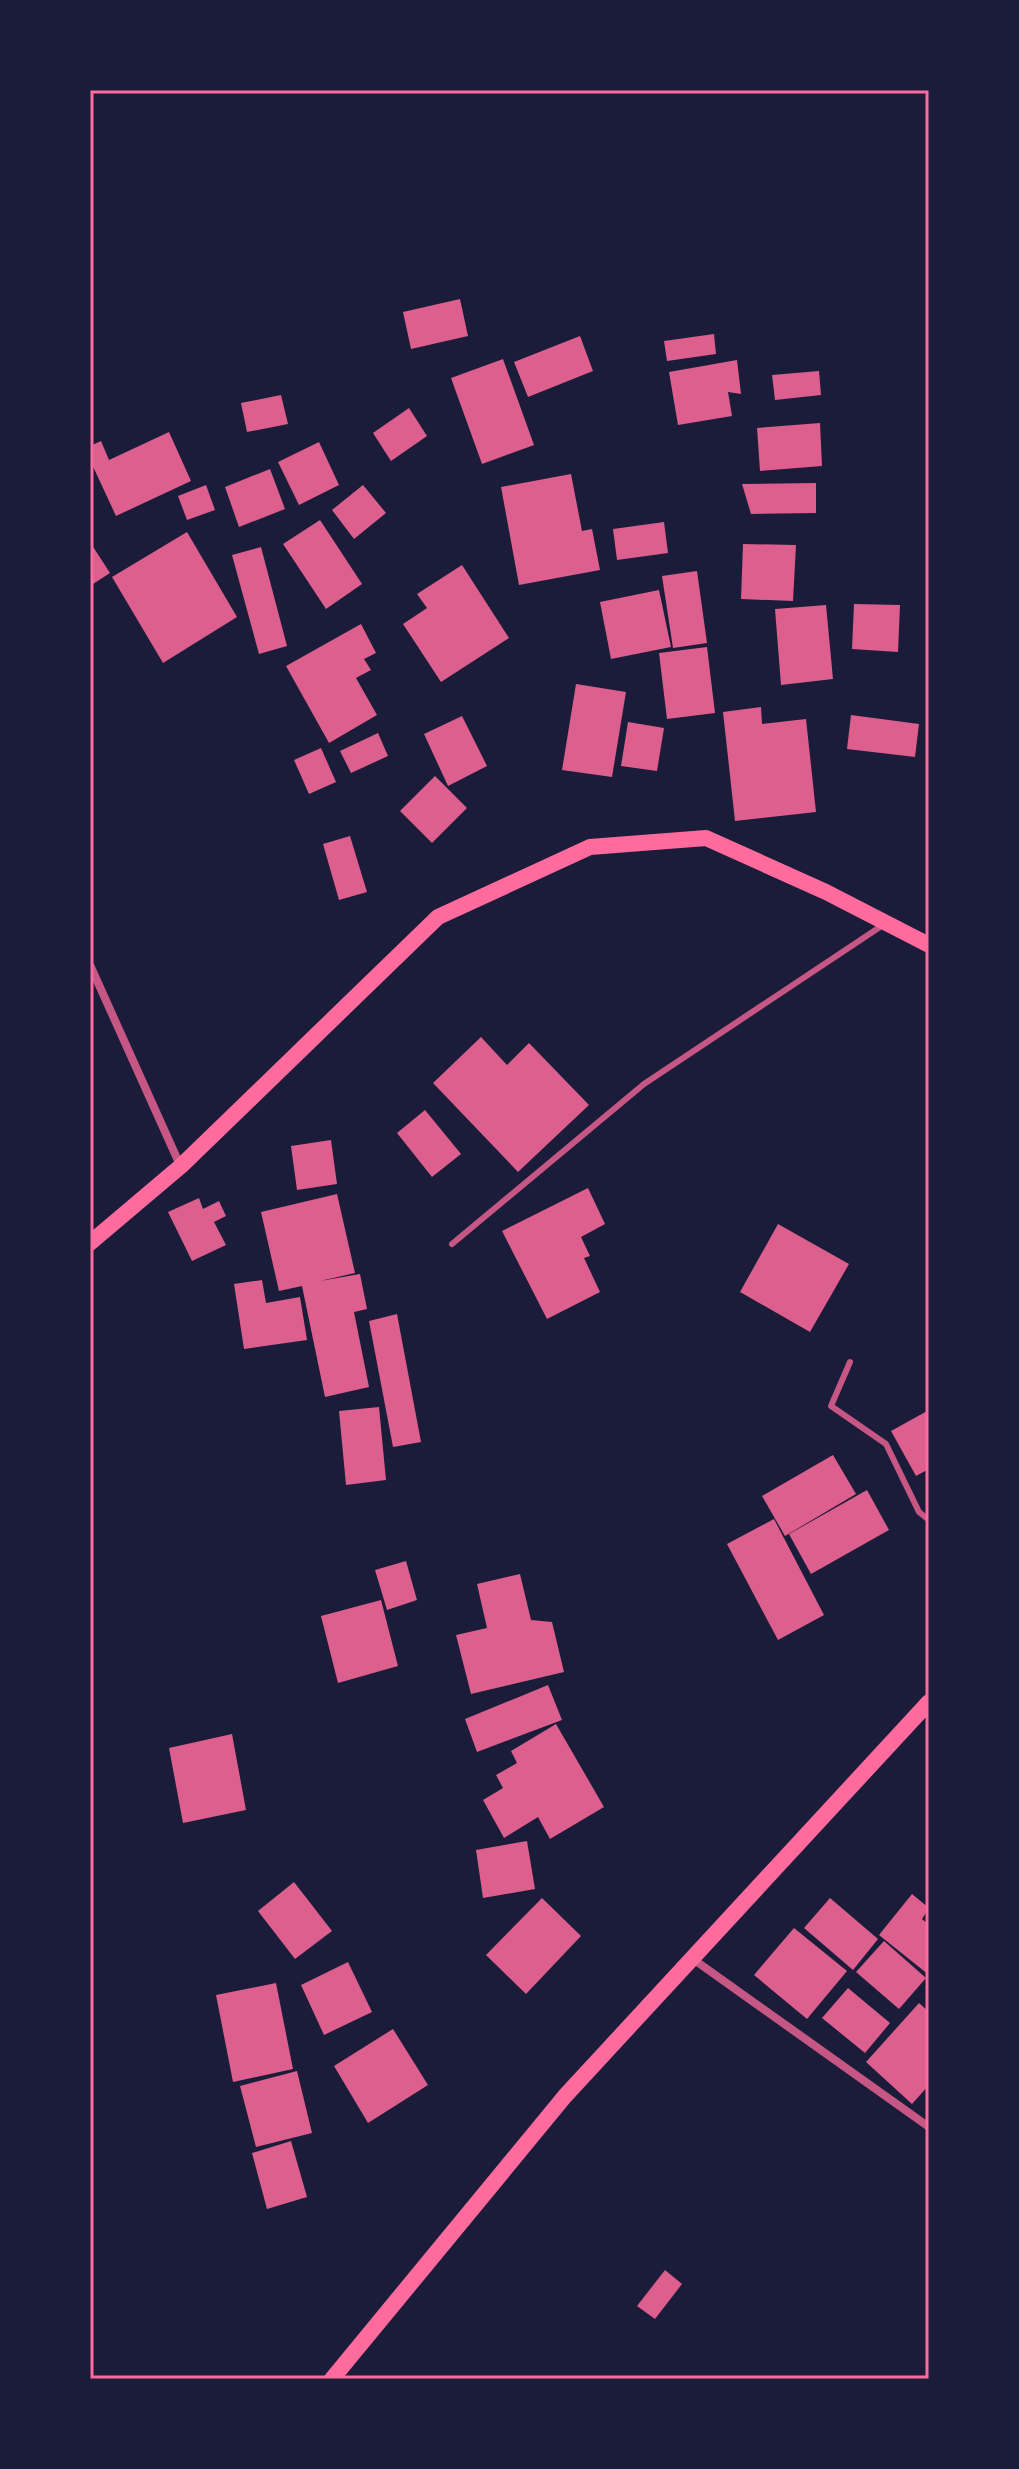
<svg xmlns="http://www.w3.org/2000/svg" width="1019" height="2469" font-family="Bitter,serif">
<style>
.building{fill:#dd5f8e}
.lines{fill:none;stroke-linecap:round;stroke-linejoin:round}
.service{stroke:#c65784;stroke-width:6}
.minor{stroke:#c65784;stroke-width:8}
.secondary{stroke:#ff6b9d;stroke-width:16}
.neatline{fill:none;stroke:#ff6b9d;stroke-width:3}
</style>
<rect width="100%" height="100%" fill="#1b1b3a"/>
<g class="building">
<path d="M460,299l8,37 -57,13 -8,-37z"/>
<path d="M714,334l2,20 -49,7 -3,-20z"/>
<path d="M580,336l13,35 -65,26 -14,-35z"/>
<path d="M503,359l31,86 -52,19 -31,-86z"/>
<path d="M737,360l4,34 -13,-2 4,24 -54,9 -9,-53z"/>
<path d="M819,371l2,24 -46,5 -3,-25z"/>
<path d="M281,395l7,29 -41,8 -6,-29z"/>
<path d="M409,408l18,28 -36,25 -18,-28z"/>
<path d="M820,423l2,43 -62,5 -3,-43z"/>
<path d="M169,432l22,49 -75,35 -26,-56v-14l11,-5 8,19z"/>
<path d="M319,442l20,43 -40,20 -21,-43z"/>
<path d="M270,469l15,40 -46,18 -14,-40z"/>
<path d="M571,474l11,57 10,-2 8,41 -81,15 -18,-98z"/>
<path d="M816,483v30l-65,1 -9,-30z"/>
<path d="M206,485l9,25 -28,10 -9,-24z"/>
<path d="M363,485l23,28 -32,26 -22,-29z"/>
<path d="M320,520l42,64 -36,25 -43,-65z"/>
<path d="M664,522l4,31 -51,7 -4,-31z"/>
<path d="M187,532l50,85 -74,46 -51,-86z"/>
<path d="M90,542l20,31 -20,13z"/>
<path d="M743,544l53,1 -3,56 -52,-2z"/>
<path d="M261,547l26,99 -28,8 -27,-99z"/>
<path d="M462,565l47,73 -68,44 -38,-58 24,-16 -10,-14z"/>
<path d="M697,571l10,72 -34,5 -11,-72z"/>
<path d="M659,590l12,57 -60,12 -11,-57z"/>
<path d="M854,604l46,1 -2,47 -46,-3z"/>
<path d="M826,605l7,74 -52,6 -6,-76z"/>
<path d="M361,624l15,29 -12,6 7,11 -15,8 21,37 -48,28 -43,-77z"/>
<path d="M707,647l8,66 -48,6 -8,-66z"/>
<path d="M576,684l50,8 -14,85 -50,-7z"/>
<path d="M761,707l1,17 44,-5 10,93 -81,9 -12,-109z"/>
<path d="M851,715l68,9 -4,33 -68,-8z"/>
<path d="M462,716l25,50 -39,20 -24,-52z"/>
<path d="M628,722l36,6 -7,43 -36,-5z"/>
<path d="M378,733l10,23 -37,17 -11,-22z"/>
<path d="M321,748l15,34 -27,12 -15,-34z"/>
<path d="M435,776l32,32 -35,35 -32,-32z"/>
<path d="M350,836l17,56 -28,8 -16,-56z"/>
<path d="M481,1037l26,28 22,-22 60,62 -71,67 -85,-89z"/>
<path d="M425,1110l36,44 -29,23 -35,-44z"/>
<path d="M331,1140l6,44 -40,6 -6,-44z"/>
<path d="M588,1188l17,36 -24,13 9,19 -6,2 16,34 -53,27 -45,-88z"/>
<path d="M337,1194l18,79 -35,8 40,-7 7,35 -13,3 15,75 -44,10 -23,-111 -23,5 -18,-79z"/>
<path d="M199,1198l4,11 16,-8 7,15 -12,6 12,23 -34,16 -24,-49z"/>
<path d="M778,1224l71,40 -39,68 -70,-40z"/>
<path d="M262,1280l4,23 34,-6 7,43 -63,9 -10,-65z"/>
<path d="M397,1314l24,128 -28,5 -24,-126z"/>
<path d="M379,1407l7,73 -40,5 -7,-74z"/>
<path d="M929,1410v59l-13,7 -25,-45z"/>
<path d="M833,1455l23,39 -71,42 -23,-40z"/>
<path d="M867,1490l22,40 -78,44 -22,-40z"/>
<path d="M774,1519l50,96 -46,25 -51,-96z"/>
<path d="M406,1561l11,39 -30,10 -12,-40z"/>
<path d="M520,1574l11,46 21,2 12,50 -93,22 -15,-59 31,-7 -10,-44z"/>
<path d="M381,1600l17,66 -60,17 -17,-67z"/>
<path d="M548,1685l14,35 -85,32 -12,-33z"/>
<path d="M556,1724l48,83 -54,32 -12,-22 -34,21 -21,-38 20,-12 -7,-13 21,-12 -6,-12z"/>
<path d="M232,1734l14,76 -63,13 -14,-75z"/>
<path d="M527,1841l8,48 -52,9 -7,-48z"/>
<path d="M294,1882l38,49 -37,28 -37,-48z"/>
<path d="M912,1894l17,14 -7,11 7,6v50l-50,-40z"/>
<path d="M542,1898l39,38 -55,58 -40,-39z"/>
<path d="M830,1898l48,41 -25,31 -49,-42z"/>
<path d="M794,1928l53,43 -40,48 -53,-44z"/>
<path d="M884,1941l42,37 -27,31 -43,-37z"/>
<path d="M348,1962l24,50 -48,23 -23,-50z"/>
<path d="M276,1983l17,86 -60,13 -17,-87z"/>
<path d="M848,1988l42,35 -25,30 -43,-35z"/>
<path d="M919,2003l10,9v73l-17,19 -46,-42z"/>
<path d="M393,2029l35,56 -60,38 -34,-57z"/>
<path d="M297,2071l15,62 -56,14 -16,-61z"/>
<path d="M291,2141l16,56 -40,12 -15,-56z"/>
<path d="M665,2270l17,14 -27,35 -18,-13z"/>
</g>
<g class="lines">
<g class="service">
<path d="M452,1244l192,-160 239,-159"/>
<path d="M850,1362l-19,44 55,38 33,68 10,8"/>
</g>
<g class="minor">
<path d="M90,965l90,200"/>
<path d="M693,1959l236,168"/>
</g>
<g class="secondary">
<path d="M90,1243l91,-77 257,-249 152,-70 116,-9 120,54 103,53"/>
<path d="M332,2379l233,-283 364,-394"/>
</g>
</g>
<rect width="1019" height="2469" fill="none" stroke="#1b1b3a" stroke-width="184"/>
<rect x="92" y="92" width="835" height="2285" class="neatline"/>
</svg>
